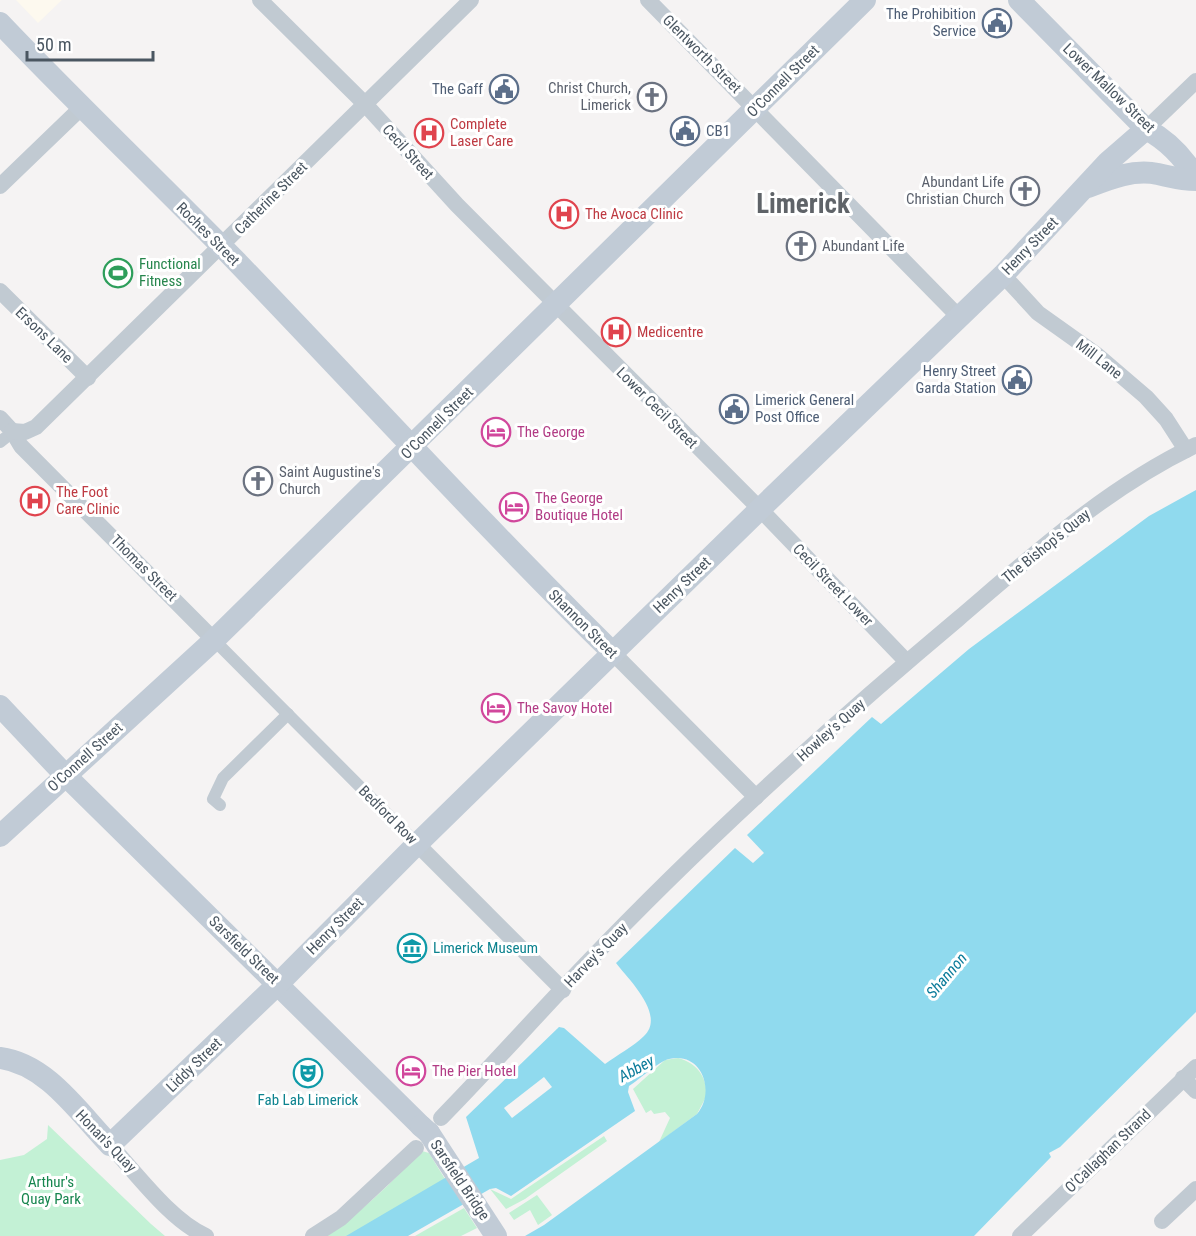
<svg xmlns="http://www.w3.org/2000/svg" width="1196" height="1236" font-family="'Roboto Condensed',sans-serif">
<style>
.commercial{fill:#fdf9ef}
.green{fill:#c3f1d5}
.water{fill:#90daee}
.pier{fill:#f5f3f3}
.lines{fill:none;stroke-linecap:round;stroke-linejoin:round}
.pedestrian{stroke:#c1cad2;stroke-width:12}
.minor{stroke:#c1cad2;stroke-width:16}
.secondary{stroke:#c1cbd6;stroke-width:22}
.secondary-bridge{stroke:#c1cbd6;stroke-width:22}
.labels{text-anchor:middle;stroke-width:6;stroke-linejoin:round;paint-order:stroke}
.service-label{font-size:15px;fill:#4e5e75;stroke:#fff;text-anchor:end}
.street-label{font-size:15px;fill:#4a5661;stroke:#fff}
.worship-label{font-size:15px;fill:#5b616d;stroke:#fff;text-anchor:end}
.health-label{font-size:15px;fill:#be3a42;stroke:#fff;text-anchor:start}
.leisure-label{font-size:15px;fill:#27864d;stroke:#fff;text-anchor:start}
.hotel-label{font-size:15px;fill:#b23c85;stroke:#fff;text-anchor:start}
.culture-label{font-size:15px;fill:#0d838f;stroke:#fff;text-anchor:start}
.park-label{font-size:15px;fill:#17864f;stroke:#fff}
.water-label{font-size:16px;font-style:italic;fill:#0c7c9b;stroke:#fff}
.town-label{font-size:27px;font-weight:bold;fill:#5f6368;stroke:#fff}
</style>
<rect width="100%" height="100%" fill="#f5f3f3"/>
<path class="commercial" d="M16,0h46l-24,23z"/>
<g class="green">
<path d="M678,1058c19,5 28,18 29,37l-10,19 -38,28 11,-24 -5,-6 -11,2 -3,-4 -5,3 -13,-24 32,-29z"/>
<path d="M48,1125l103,99 14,12h-165v-76l24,-5 23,-16z"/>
<path d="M604,1136l3,5 -82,58 -19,10 -16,-20 21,10z"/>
<path d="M422,1151l7,2 16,26 -97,57h-22c36,-24 66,-54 96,-85z"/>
<path d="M537,1195l15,20 -14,10 -8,-15 -16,10 -5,-7z"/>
<path d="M464,1208l13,20 -16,8h-46z"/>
</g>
<path class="water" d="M1196,490v522l-136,135 -11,6 2,4 -77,79h-449l19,-11 153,-111c19,-22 5,-63 -28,-55 -10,2 -30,21 -40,27l-1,6 7,19 -124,85 -15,-8 -6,1 -82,47h-62l133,-78 -13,-41 93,-90 5,1 41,36c12,-9 28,-17 39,-28 22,-21 -15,-56 -28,-73l119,-115 18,15 11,-10 -17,-18 125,-118 9,7 88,-75 180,-133z"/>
<path class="pier" d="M544,1077l8,10 -40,31 -8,-10z"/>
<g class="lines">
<g class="pedestrian">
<path d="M0,442l5,-4"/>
<path d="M214,640l203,204"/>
<path d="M220,805l-7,-6 10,-21 65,-64"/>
</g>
<g class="minor">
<path d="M260,0l104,103 93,102 303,304 147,153"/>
<path d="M648,0l310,316"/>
<path d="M1146,129l50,-48"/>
<path d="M0,186l81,-78"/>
<path d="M1003,275l35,38 59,42 49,42 20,22 20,31"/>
<path d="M0,291l88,87"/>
<path d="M0,418l12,13 9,15 193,194"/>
<path d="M12,431l13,1 11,-5 435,-427"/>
<path d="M613,653l143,144"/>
<path d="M417,844l146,146"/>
<path d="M1183,1078l13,13"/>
<path d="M441,1118c49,-50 95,-102 143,-152 117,-123 244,-238 374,-347 75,-64 148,-131 238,-174"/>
<path d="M110,1145c26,28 61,76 96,91"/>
<path d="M1162,1221l34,-32"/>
<path d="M313,1236l28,-18 75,-70"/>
<path d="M1020,1236l176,-169"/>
</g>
<g class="secondary">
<path d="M1019,0l127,129c21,11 38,29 50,49"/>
<path d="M0,23c77,81 158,158 236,238 126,131 248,265 377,392"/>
<path d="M1088,187c23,-9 46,-18 70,-13 14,3 24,6 38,6"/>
<path d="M0,706l66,70 355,350"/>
<path d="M0,836l214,-196 651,-640"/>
<path d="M0,1058c47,6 79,55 110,87l168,-161 139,-140 343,-335 243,-234 105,-113 38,-33"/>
<path d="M429,1133l67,103"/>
</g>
<path class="secondary-bridge" d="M421,1126l8,7"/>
</g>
<defs>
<g id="civic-ring" transform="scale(1.5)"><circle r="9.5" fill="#fff" stroke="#5c6f8a" stroke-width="1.5"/><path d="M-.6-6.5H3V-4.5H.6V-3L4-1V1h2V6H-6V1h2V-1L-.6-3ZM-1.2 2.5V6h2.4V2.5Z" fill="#5c6f8a"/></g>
<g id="church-ring" transform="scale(1.5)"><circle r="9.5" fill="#fff" stroke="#6b7280" stroke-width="1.5"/><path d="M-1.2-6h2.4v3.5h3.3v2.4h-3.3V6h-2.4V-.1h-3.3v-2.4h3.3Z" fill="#6b7280"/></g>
<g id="hospital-ring" transform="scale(1.5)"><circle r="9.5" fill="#fff" stroke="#e0444e" stroke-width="1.5"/><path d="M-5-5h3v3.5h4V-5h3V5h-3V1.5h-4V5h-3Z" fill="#e0444e"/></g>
<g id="stadium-ring" transform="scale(1.5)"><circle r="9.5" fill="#fff" stroke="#2e9e5b" stroke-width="1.5"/><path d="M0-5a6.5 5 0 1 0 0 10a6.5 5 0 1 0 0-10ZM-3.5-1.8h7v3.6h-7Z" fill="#2e9e5b"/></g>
<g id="hotel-ring" transform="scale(1.5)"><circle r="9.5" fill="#fff" stroke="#d1479c" stroke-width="1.5"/><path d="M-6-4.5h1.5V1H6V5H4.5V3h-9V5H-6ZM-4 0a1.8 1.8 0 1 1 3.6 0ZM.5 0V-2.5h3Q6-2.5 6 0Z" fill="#d1479c"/></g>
<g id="museum-ring" transform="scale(1.5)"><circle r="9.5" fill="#fff" stroke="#0f9aa8" stroke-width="1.5"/><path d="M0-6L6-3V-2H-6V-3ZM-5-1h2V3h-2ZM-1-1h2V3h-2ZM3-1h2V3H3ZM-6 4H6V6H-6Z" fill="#0f9aa8"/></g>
<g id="theatre-ring" transform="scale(1.5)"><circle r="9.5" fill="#fff" stroke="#0f9aa8" stroke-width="1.5"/><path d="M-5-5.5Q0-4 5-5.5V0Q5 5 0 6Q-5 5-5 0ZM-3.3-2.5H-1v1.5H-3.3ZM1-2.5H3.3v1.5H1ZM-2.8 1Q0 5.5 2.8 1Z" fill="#0f9aa8"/></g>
</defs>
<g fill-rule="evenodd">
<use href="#civic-ring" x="997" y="23"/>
<use href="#civic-ring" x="504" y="89"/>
<use href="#church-ring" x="652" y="97"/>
<use href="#civic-ring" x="685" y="131"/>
<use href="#hospital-ring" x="429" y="133"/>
<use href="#church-ring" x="1025" y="191"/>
<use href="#hospital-ring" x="564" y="214"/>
<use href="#church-ring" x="801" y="246"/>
<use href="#stadium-ring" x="118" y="273"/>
<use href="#hospital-ring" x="616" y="332"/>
<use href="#civic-ring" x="1017" y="380"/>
<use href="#civic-ring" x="734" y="409"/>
<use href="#hotel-ring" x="496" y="432"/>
<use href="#church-ring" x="258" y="481"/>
<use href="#hospital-ring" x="35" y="501"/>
<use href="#hotel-ring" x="514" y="507"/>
<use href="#hotel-ring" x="496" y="708"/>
<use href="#museum-ring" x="412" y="948"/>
<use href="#hotel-ring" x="411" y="1071"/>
<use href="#theatre-ring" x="308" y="1073"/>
</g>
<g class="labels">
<g class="service-label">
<text x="976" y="19">The Prohibition<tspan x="976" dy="17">Service</tspan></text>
<text x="483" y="94">The Gaff</text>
<text x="706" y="136" text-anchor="start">CB1</text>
<text x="996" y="376">Henry Street<tspan x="996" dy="17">Garda Station</tspan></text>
<text x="755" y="405" text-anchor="start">Limerick General<tspan x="755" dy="17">Post Office</tspan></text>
</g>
<g class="street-label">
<text transform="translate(702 54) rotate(45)" y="5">Glentworth Street</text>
<text transform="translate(783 81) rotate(-45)" y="5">O'Connell Street</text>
<text transform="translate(1109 88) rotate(44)" y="5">Lower Mallow Street</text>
<text transform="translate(408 152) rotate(48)" y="5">Cecil Street</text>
<text transform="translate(271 198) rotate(-45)" y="5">Catherine Street</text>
<text transform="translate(208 234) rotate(45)" y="5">Roches Street</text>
<text transform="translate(1030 246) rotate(-46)" y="5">Henry Street</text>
<text transform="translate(44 335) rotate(44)" y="5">Ersons Lane</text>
<text transform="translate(1099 359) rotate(38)" y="5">Mill Lane</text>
<text transform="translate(657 408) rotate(45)" y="5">Lower Cecil Street</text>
<text transform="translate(437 423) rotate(-45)" y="5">O'Connell Street</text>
<text transform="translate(1046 546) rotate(-39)" y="5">The Bishop's Quay</text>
<text transform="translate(144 568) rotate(45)" y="5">Thomas Street</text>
<text transform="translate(682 585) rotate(-44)" y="5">Henry Street</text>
<text transform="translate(833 585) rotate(46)" y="5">Cecil Street Lower</text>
<text transform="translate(583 624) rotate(45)" y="5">Shannon Street</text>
<text transform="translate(831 730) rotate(-42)" y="5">Howley's Quay</text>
<text transform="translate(85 757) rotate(-42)" y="5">O'Connell Street</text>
<text transform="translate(388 815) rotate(45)" y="5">Bedford Row</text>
<text transform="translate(335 926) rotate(-45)" y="5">Henry Street</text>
<text transform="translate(244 950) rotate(44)" y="5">Sarsfield Street</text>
<text transform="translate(596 955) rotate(-46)" y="5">Harvey's Quay</text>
<text transform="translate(194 1065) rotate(-44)" y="5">Liddy Street</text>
<text transform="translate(106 1141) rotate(46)" y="5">Honan's Quay</text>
<text transform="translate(1108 1151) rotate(-44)" y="5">O'Callaghan Strand</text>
<text transform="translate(460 1180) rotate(56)" y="5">Sarsfield Bridge</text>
</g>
<g class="worship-label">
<text x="631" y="93">Christ Church,<tspan x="631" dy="17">Limerick</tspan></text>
<text x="1004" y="187">Abundant Life<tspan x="1004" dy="17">Christian Church</tspan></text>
<text x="822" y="251" text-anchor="start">Abundant Life</text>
<text x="279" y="477" text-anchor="start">Saint Augustine's<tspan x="279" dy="17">Church</tspan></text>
</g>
<g class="health-label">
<text x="450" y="129">Complete<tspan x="450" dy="17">Laser Care</tspan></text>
<text x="585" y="219">The Avoca Clinic</text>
<text x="637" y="337">Medicentre</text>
<text x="56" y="497">The Foot<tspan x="56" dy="17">Care Clinic</tspan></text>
</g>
<g class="leisure-label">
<text x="139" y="269">Functional<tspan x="139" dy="17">Fitness</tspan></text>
</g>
<g class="hotel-label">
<text x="517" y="437">The George</text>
<text x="535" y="503">The George<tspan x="535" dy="17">Boutique Hotel</tspan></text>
<text x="517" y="713">The Savoy Hotel</text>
<text x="432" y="1076">The Pier Hotel</text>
</g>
<g class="culture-label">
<text x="433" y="953">Limerick Museum</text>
<text x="308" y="1105" text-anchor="middle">Fab Lab Limerick</text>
</g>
<g class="park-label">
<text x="51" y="1187">Arthur's<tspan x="51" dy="17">Quay Park</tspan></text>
</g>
<g class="water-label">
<text transform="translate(946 975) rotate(-50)" y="6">Shannon</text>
<text transform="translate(636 1068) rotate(-29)" y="6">Abbey</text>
</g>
<g class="town-label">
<text x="803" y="213">Limerick</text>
</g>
</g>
<path d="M27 51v9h126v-9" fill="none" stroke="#4a5661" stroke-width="3"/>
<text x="36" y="51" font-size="18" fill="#4a5661" stroke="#ffffff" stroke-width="4.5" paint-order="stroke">50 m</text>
</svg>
